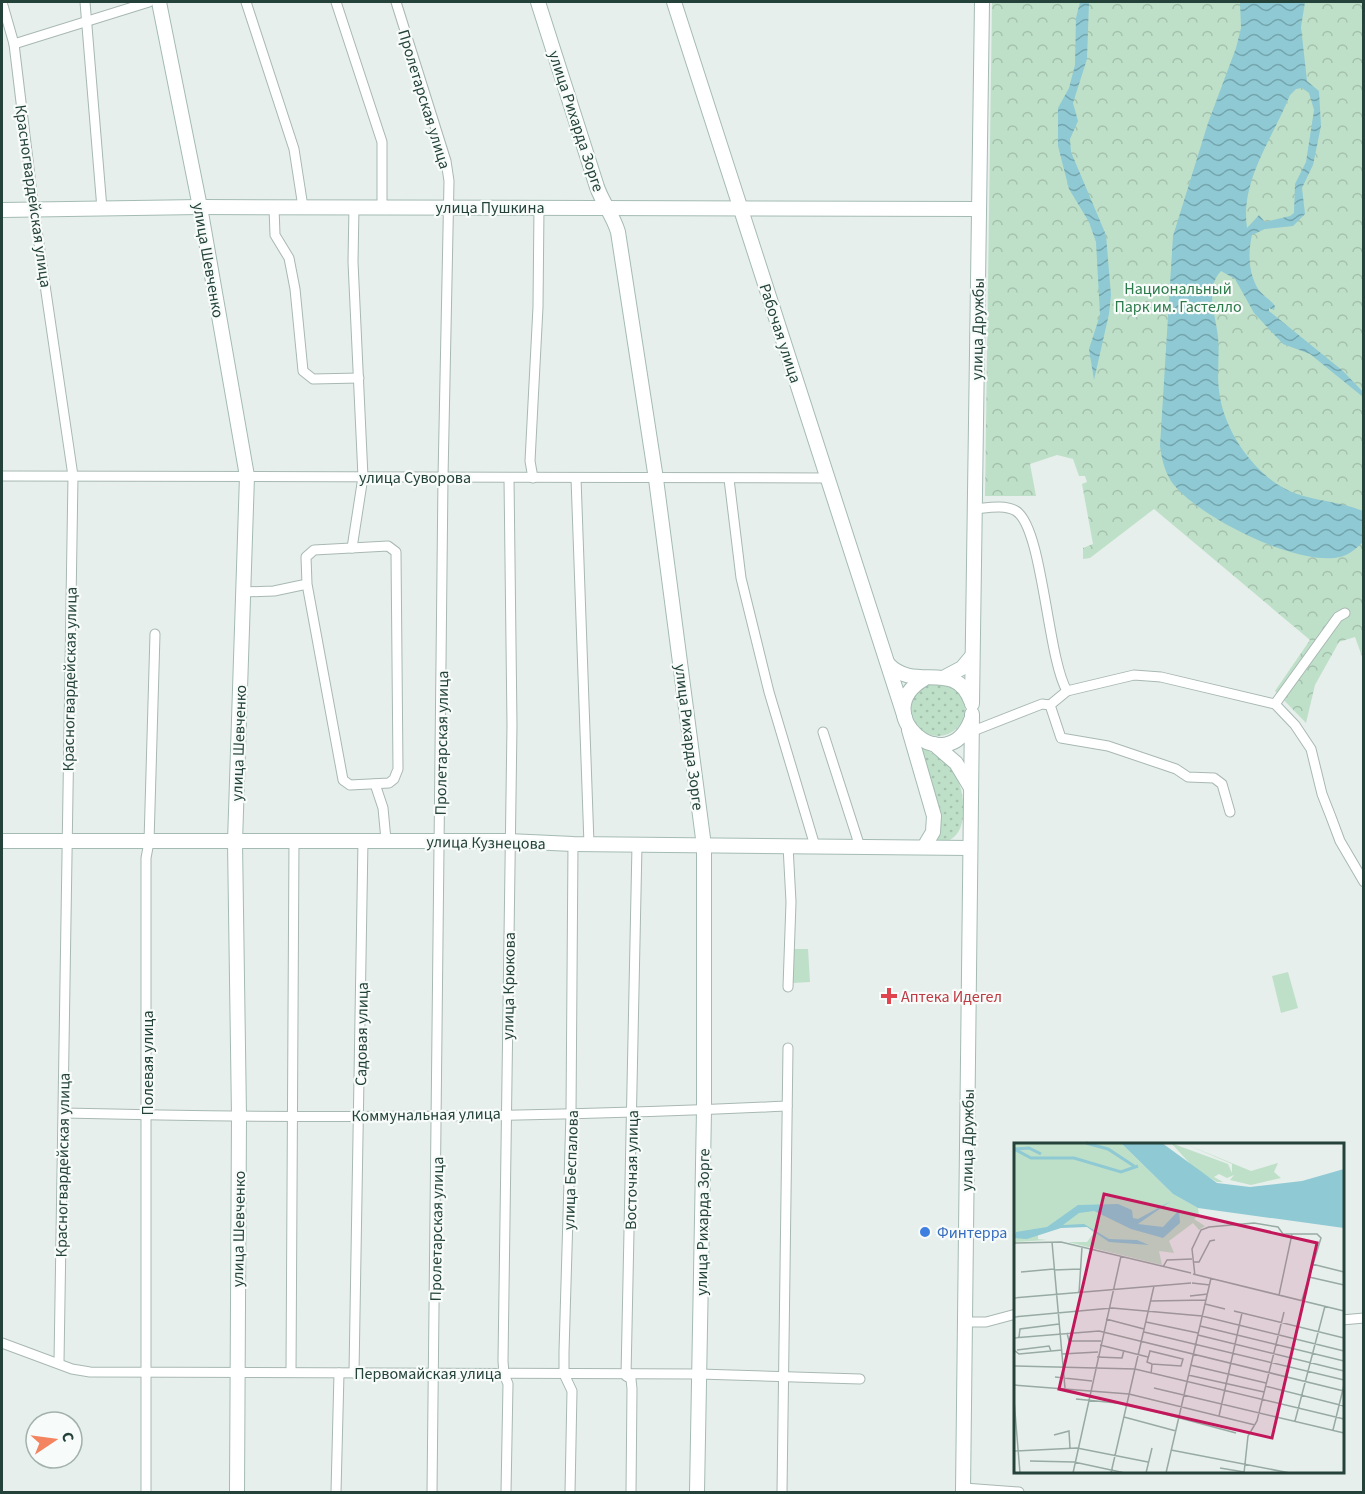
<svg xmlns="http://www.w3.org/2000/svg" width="1365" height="1494" font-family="'Source Sans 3',sans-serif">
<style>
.grass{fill:url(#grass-dots)}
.forest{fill:url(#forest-crowns)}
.pitch{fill:#bfe0c8}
.water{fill:url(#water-waves);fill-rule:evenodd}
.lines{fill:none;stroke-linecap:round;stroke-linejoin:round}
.street-casing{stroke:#a8b8b2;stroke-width:11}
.secondary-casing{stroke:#a4bbb3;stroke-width:16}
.street{stroke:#fff;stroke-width:9}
.secondary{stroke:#fff;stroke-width:14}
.health-dot{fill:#e0444e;stroke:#f7fbf9;stroke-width:2}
.shop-dot{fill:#3f7fe0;stroke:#f7fbf9;stroke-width:2}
.labels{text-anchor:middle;stroke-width:4.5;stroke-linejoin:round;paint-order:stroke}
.street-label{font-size:16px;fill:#24423a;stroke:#f7fbf9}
.park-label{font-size:16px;fill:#2d7a4b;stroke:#f7fbf9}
.health-label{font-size:16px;fill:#be3a42;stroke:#f7fbf9;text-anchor:start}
.shop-label{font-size:16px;fill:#366cbe;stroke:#f7fbf9;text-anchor:start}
.inset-river{fill:none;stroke:#8ec9d4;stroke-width:3}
.inset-road{fill:none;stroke:#98aaa4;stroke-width:1.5}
.view{fill:#c2185b;fill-opacity:0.15;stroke:#c2185b;stroke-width:3}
.inset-edge{fill:none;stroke:#24423a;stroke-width:3}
</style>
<defs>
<pattern id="grass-dots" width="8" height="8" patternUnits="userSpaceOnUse" patternTransform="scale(1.5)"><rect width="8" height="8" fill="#bfe0c8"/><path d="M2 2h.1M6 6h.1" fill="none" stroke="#a4c1ad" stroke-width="1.8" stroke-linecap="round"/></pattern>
<pattern id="forest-crowns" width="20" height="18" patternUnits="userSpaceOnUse" patternTransform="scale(1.5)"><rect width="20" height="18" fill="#bfe0c8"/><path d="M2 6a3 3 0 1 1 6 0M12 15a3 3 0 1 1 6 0" fill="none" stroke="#a4c1ad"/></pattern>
<pattern id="water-waves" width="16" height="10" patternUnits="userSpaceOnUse" patternTransform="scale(1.5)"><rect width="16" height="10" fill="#8ec9d4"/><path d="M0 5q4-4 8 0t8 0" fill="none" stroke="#74a5ad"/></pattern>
</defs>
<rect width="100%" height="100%" fill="#e6efeb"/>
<g class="grass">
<circle cx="938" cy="709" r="27"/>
<path d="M917,745c14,7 29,15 38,29 9,15 14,50 -1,63 -6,5 -14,7 -21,9l7,-12v-8z"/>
</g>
<path class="forest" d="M992,2h371v657l-8,-22 -16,5 -24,43 -9,38 -31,-32 35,-51 -156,-131 -64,49 -7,1v-11l10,-4 -11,-60 5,-2 -2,-6h-6l-6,-17 -16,-4 -27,9 6,32h-51z"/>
<g class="pitch">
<path d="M791,949h17l2,33 -17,1z"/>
<path d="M1288,972l10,36 -17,5 -9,-37z"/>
</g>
<g class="water">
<path d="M1080,2h9l-2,57 -14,44 5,18 -8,18 1,13 35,83 5,60 -2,19 -15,66 -5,-31 11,-34 -4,-73 -7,-20 -20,-33 -11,-43v-38l11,-20 6,-23 1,-47z"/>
<path d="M1240,2h65l-4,25 6,54 12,10 2,35 -8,39 -11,23 3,26 -12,12 -28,3 -13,6c-4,17 -4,37 6,54 5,7 13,11 17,17l-1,4 -5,-2v3l74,60 20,21v5l-53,-43 -27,-10 -29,-31 -19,-34 -14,-8c-17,18 -5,44 -3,66 2,20 -2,40 2,60 6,38 39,84 77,97 21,7 44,8 66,17v31c-6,6 -14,13 -23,15 -42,10 -145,-41 -169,-76 -7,-11 -9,-22 -11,-35l13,-210 35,-113 28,-75 5,-20zM1302,88l7,5 5,17 -8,52 -11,22 -1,29 -4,3 -25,6 -6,-7 -12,13c-7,-48 26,-90 43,-133l6,-6z"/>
</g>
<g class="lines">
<g class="street-casing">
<g id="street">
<path d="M2,2l12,42 20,166 39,266 -14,886"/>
<path d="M85,2l17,207"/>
<path d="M246,2l48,147 9,58"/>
<path d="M336,2l46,140v65"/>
<path d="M396,2l50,159 3,20 -6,297 -11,1014"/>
<path d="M14,44l135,-42"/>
<path d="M274,207l1,28 14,23 6,31 8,82 10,8 46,-1"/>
<path d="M2,476l827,2"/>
<path d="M533,478l-3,-17 8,-154 1,-100"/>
<path d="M576,478l13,366"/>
<path d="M729,479l12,99 28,114 46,154"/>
<path d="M975,509c11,-1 30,-5 41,2 27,17 31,146 51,180"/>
<path d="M352,548l11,-71 -10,-215 1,-55"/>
<path d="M243,592l31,-1 33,-7 36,196 7,5 39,-2 5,-4 4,-10 -2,-217 -8,-6 -74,4 -8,7 1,27"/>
<path d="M1275,704l63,-87 7,-4"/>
<path d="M1050,705l17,-14 67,-16 27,2 114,27 20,21 16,24 11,45 9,23 9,24 24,41"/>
<path d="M1050,705l11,33 47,8 68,23 12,8 26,1 8,6 8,28"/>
<path d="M823,732l37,115"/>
<path d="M968,733l74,-29 8,1"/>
<path d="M375,784l8,24 3,32"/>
<path d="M788,846l3,56 -3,85"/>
<path d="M64,1113c240,6 483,5 723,-7"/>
<path d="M1342,1320l22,-2"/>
<path d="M964,1322h22l30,-8"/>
<path d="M2,1343l70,26 18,3 609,2 161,5"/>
<path d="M291,1372l3,-532"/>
<path d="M354,1373l9,-533"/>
<path d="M964,1488l55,4"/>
<path d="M146,1492v-634l3,-16 6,-208"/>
<path d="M336,1492l3,-119"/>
<path d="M506,1492l2,-108 -4,-10 -1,-13 9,-636 -3,-247"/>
<path d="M570,1492l2,-101 -8,-17v-22l7,-239 2,-269"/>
<path d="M631,1492l1,-103 -1,-10 -5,-3 11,-531"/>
<path d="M782,1492l6,-444"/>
</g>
</g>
<g class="secondary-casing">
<g id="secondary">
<path d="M159,2l41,205 47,269 -12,366 4,274 -2,376"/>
<path d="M538,2l59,185c6,17 16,28 21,45l38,247 48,367v264l-7,382"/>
<path d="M674,2l231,716"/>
<path d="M2,210l198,-3 779,2"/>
<path d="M888,664c27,29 67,-6 83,37"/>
<path d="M945,677l17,-9 10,-12"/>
<path d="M924,679c-58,34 23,103 47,41"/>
<path d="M972,704l10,-702"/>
<path d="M909,730l25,86 -1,16 -9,15"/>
<path d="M934,744l22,19 15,25"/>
<path d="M2,841h506l65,3 397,4"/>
<path d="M963,1492l9,-778"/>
</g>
</g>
<use href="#street" class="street"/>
<use href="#secondary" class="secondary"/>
</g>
<path class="health-dot" d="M886 987h6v6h6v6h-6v6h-6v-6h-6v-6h6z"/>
<circle class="shop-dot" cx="925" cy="1232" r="6"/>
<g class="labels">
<g class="street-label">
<text transform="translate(425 99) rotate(73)" y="6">Пролетарская улица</text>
<text transform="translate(577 121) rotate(72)" y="6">улица Рихарда Зорге</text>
<text transform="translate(34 196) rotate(82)" y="6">Красногвардейская улица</text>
<text x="490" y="213">улица Пушкина</text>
<text transform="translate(209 260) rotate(80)" y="6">улица Шевченко</text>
<text transform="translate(977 329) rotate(-89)" y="6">улица Дружбы</text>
<text transform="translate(781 333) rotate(72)" y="6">Рабочая улица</text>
<text x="415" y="483">улица Суворова</text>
<text transform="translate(69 679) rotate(-89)" y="6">Красногвардейская улица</text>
<text transform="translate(690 737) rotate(83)" y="6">улица Рихарда Зорге</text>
<text transform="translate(238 743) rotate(-88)" y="6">улица Шевченко</text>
<text transform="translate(441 743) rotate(-89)" y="6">Пролетарская улица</text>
<text transform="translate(486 842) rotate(1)" y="6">улица Кузнецова</text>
<text transform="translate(508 986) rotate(-89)" y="6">улица Крюкова</text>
<text transform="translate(361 1034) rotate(-89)" y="6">Садовая улица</text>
<text transform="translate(147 1063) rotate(-90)" y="6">Полевая улица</text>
<text transform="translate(426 1114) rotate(-1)" y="6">Коммунальная улица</text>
<text transform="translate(967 1140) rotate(-89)" y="6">улица Дружбы</text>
<text transform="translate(62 1165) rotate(-89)" y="6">Красногвардейская улица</text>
<text transform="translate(570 1170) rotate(-88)" y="6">улица Беспалова</text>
<text transform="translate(631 1170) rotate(-89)" y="6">Восточная улица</text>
<text transform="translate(702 1222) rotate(-89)" y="6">улица Рихарда Зорге</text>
<text transform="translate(238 1229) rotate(-89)" y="6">улица Шевченко</text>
<text transform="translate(436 1229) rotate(-89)" y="6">Пролетарская улица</text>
<text x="428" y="1379">Первомайская улица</text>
</g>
<g class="park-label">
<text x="1178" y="294">Национальный<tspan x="1178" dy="18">Парк им. Гастелло</tspan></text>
</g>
<g class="health-label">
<text x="901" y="1002">Аптека Идегел</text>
</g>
<g class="shop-label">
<text x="937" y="1238">Финтерра</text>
</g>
</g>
<g transform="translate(1014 1143)">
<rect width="330" height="330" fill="#e6efeb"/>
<path d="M0,0h107l52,51 25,14 1,7 -5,4 11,7 -6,4 -6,-7 -24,18 5,12 -15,-2 3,14 -94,-23h19l7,-9 -6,-6h-28l-22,8v4l9,1 -33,2zM157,0l57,21 4,9v-9l-49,-21 68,28 27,-8 -4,9 7,6 -30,7 -21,-5 4,-5 -7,3 -8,-4 -5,3 9,5h-6l-22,-13z" fill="#bfe0c8"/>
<path d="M107,0h41l55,40 33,4 52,-6 42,-12v59l-146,-20 -25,-14zM157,58l-33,23 25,3 16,-17 1,13 -17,15 -32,-9 -37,-18 -15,2 -16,12 21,-1 25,15 28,1 12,5 -40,-3 -22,-15 -26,1 -34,11 -13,-1 2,-6 31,-5 31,-22 40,-1 14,6 1,8 5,1z" fill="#8ec9d4"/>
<path class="inset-river" d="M72,0l22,6 26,17M0,6l17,9h43l47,14 17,-6M1,6l14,-1 12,6"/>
<path class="inset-road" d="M38,99l13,146M0,100l47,-1 130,31M180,119h5l11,-21 5,-1M298,121l32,8M149,124l4,-7 25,-1M40,127l26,-1M7,129l33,-3M179,131l151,37M181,133l-3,-27 9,-19 8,-3 45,-4 24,4 5,7h34l4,4 -19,62M295,134l35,8M178,140l18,2M65,150l3,-46M265,152l13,-61M176,153l18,-2M0,155l177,-15M137,158l55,-1M191,161l20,5M220,168l110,27M0,174l98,-9 90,8 142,35M92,176l38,10M132,179l52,11M186,183l144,35M130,189l200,48M53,190l2,8h32M184,192l146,36M5,194l1,-8 39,-5M0,195l85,-7 245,60M86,202l48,12M0,207l5,4 43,-4M3,207l32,-4 2,5M48,211l36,-2M83,214l25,1 2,-8M176,222l76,18M0,223l121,3 209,50M137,231l1,-10 29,2 2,-7 -33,-8 -3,11 5,2M174,232l76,17M41,234l37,4M0,242l115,9 126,31M251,243l79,20M140,245l190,45M62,256l51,5 109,29M0,257l6,73M205,273l23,-103M110,274l52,14M281,278l30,-115M319,287l11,-45M40,292l15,-4 1,17M157,307l119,23M0,308l63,-3 71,14M16,318l44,1 51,11M206,325l24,4M59,330l48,-217M97,330l43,-187M132,330l6,-25M152,330l45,-195M230,330l4,-37 9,-15 27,-109"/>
<path class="view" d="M90,51l213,49 -45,195 -213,-49z"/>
<rect width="330" height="330" class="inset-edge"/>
</g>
<rect width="1365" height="1494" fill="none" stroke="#24423a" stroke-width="6"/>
<g transform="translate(54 1440) rotate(77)"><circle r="28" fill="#f7fbf9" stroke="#a3b1ad" stroke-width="1.5"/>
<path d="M0-4.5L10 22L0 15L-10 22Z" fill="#f4845f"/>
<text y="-9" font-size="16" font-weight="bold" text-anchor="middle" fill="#24423a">С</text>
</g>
</svg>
